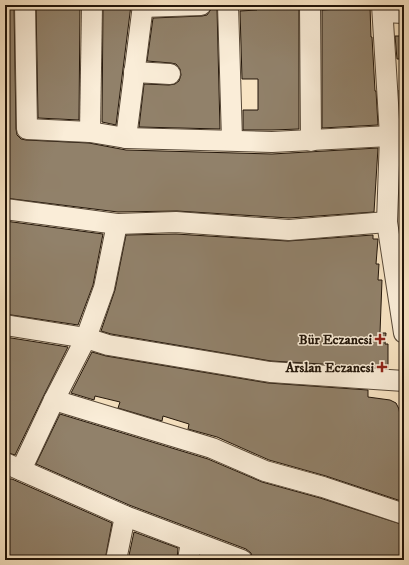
<svg xmlns="http://www.w3.org/2000/svg" width="409" height="565" font-family="'IM FELL DW Pica',serif">
<style>
.building{fill:#91816a;stroke:#221509}
.lines{fill:none;stroke-linecap:round;stroke-linejoin:round}
.minor-casing{stroke:#584938;stroke-width:22}
.minor{stroke:#faedd8;stroke-width:20}
.poi-dot{fill:#8f2418;stroke:#faedd8;stroke-width:1.5}
.labels{text-anchor:middle;stroke-width:3;stroke-linejoin:round;paint-order:stroke}
.poi-label{font-size:14px;font-weight:bold;fill:#221509;stroke:#faedd8;text-anchor:end}
</style>
<rect width="100%" height="100%" fill="#f8e4c3"/>
<filter id="stains"><feTurbulence type="fractalNoise" baseFrequency=".005" numOctaves="4"/><feColorMatrix values="0 0 0 0 .2 0 0 0 0 .09 0 0 0 0 .02 0 0 0 .5 -.17"/></filter>
<radialGradient id="worn" r=".72"><stop offset=".6" stop-color="#630" stop-opacity="0"/><stop offset="1" stop-color="#630" stop-opacity=".3"/></radialGradient>
<g class="building">
<path d="M5,5h9l2,124 1,6 4,4 5,1 63,3 37,7 146,4 106,-6 -4,64 -85,6 -112,-7 -59,1 -113,-14 2,-29h-2z"/>
<path d="M36,5h44l-1,115 -41,-2z"/>
<path d="M103,5h28l-15,120 -14,-3z"/>
<path d="M257,6h16v3h26v120l-27,1h-29v-20h15v-31h-16l-2,-68 17,-1z"/>
<path d="M370,6l1,31h1l3,54h1l2,34 -56,3v-118l16,-1v-2z"/>
<path d="M212,8h5l3,121 -81,-2 5,-43 25,1 6,-1 4,-3 2,-6 -1,-6 -4,-5 -5,-1 -24,-2 6,-43 49,-2 5,-1z"/>
<path d="M395,36h9v23h-7z"/>
<path d="M399,90h5v52h-3z"/>
<path d="M5,221l98,13 -10,51 -15,40 -73,-11z"/>
<path d="M176,234l112,7 85,-6v4h5l-2,25h3l-1,16h4l-2,53h6l-1,11h3v24l-117,-7 -160,-27 -10,-3 14,-41 11,-55z"/>
<path d="M5,337l63,10 -24,48 -29,60 -10,-3z"/>
<path d="M92,352l14,4 162,27 100,7v7l22,3 6,3 3,6 5,31v62l-78,-26 -57,-16 -52,-23 -29,-8 1,-5 -26,-8 -1,5 -44,-13 2,-6 -25,-6 -1,4 -23,-7z"/>
<path d="M60,414l148,45 54,23 58,16 84,27v35h-151l-2,-7 -5,-4 -117,-44 -93,-41z"/>
<path d="M5,479h7l100,44 -7,37h-76l-24,-5z"/>
<path d="M134,532l44,16 -1,12h-49z"/>
</g>
<g class="lines">
<g class="minor-casing">
<g id="minor">
<path d="M25,5l2,124 63,3 36,6 146,4 118,-6"/>
<path d="M228,5l4,135"/>
<path d="M310,5l1,136"/>
<path d="M382,5l8,131 -3,86 17,111"/>
<path d="M143,7l58,-2"/>
<path d="M383,12l21,1"/>
<path d="M134,72l36,2"/>
<path d="M90,132l2,-127"/>
<path d="M126,138l17,-133"/>
<path d="M5,209l112,15 59,-2 113,8 98,-8"/>
<path d="M5,325l81,13 22,7 162,27 134,9"/>
<path d="M54,400l158,48 53,23 58,16 81,27"/>
<path d="M5,463l120,53 117,44"/>
<path d="M21,470l33,-70 32,-62 18,-50 13,-64"/>
<path d="M116,560l9,-44"/>
<path d="M188,560l3,-18"/>
</g>
</g>
<use href="#minor" class="minor"/>
</g>
<g class="poi-dot">
<path d="M378 333h4v4h4v4h-4v4h-4v-4h-4v-4h4z"/>
<path d="M380 361h4v4h4v4h-4v4h-4v-4h-4v-4h4z"/>
</g>
<g class="labels">
<g class="poi-label">
<text x="372" y="344">Bür Eczanesi</text>
<text x="374" y="372">Arslan Eczanesi</text>
</g>
</g>
<rect width="409" height="565" fill="none" stroke="#f8e4c3" stroke-width="20"/>
<rect x="6" y="6" width="397" height="553" fill="none" stroke="#221509" stroke-width="2"/>
<rect x="10" y="10" width="389" height="545" fill="none" stroke="#221509"/>
<rect width="100%" height="100%" filter="url(#stains)"/>
<rect width="100%" height="100%" fill="url(#worn)"/>
</svg>
